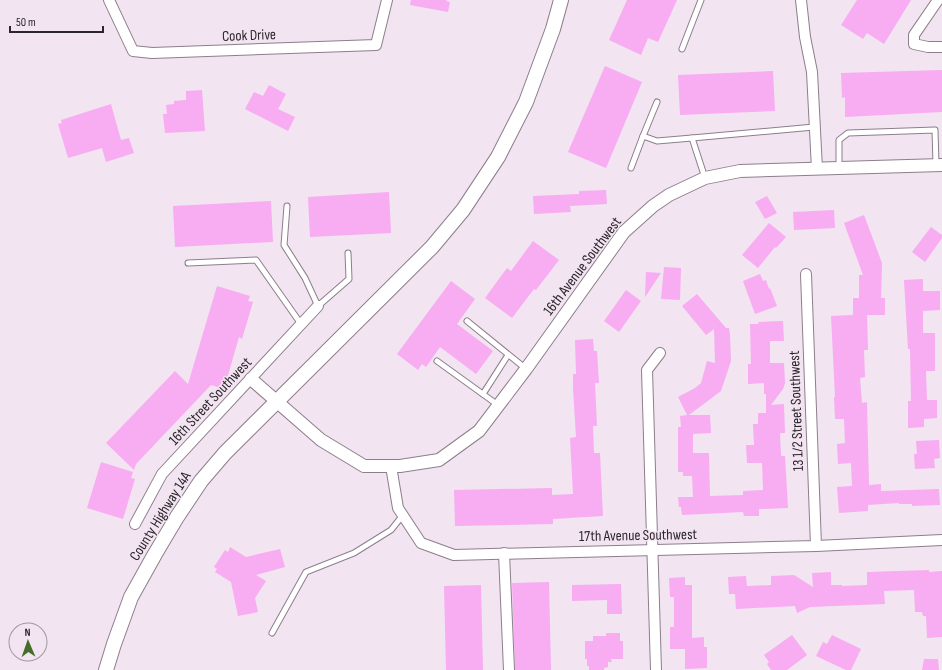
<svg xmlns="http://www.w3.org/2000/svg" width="942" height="670" font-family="'Sofia Sans Condensed',sans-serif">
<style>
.building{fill:#f8acf2}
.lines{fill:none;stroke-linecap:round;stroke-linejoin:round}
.service-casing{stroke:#8c7f8b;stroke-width:7}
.minor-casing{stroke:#8c7f8b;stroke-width:12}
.tertiary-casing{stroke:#8c7f8b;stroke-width:14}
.secondary-casing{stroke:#8c7f8b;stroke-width:16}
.service{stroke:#fff;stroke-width:5}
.minor{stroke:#fff;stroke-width:10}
.tertiary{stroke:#fff;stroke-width:12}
.secondary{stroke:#fff;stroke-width:14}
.labels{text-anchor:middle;stroke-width:3;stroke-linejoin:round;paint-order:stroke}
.street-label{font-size:15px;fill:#2b262b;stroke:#f2e4f1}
</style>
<rect width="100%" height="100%" fill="#f2e4f1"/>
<g class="building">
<path d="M411,0h36l-1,1 4,1 -2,10 -38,-7z"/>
<path d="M627,0h50l-19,42 -10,-4 -7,17 -32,-15z"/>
<path d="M857,0h54l-27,44 -17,-11 -4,6 -22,-14z"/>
<path d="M605,66l37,16 -36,86 -38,-16z"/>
<path d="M942,70v42l-97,5v-20l-3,1 -1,-25z"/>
<path d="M773,71l2,40 -95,4 -2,-40z"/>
<path d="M269,85l17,9 -8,15 17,8 -7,14 -43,-22 9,-17 9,4z"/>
<path d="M202,90l3,41 -40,2 -2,-19h4l-1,-9 8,-1v-3l12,-1v-9z"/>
<path d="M111,104l10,36 8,-2 5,15 -28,9 -4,-14 -34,10 -10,-34 4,-1 -1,-3z"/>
<path d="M606,190l1,14 -37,2 1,6 -37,2 -1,-18 46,-2v-3z"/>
<path d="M389,192l2,41 -81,4 -2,-40z"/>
<path d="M767,196l10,17 -12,6 -10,-17z"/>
<path d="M271,201l2,41 -98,5 -2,-41z"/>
<path d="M834,210l1,18 -41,2 -1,-18z"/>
<path d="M864,215l18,48 -1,35h4v17h-18l1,35h-4l1,27 -5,1 2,25 5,-1 2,83 12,-1v7l58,-2 1,16 -28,1v-2h-13v-1l-31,2v6l-29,2 -2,-26 15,-1 -1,-23 -13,1 -1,-20 8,-1 -1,-24h-9l-1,-22h1l-4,-81 22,-1v-17h6v-23h4l-19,-52z"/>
<path d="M769,223l17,14 -10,11 -1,-1 -17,21 -16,-13z"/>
<path d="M931,227l11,8v3l-17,24 -13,-10z"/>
<path d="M533,241l26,19 -23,30 -2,-1 -22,29 -27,-20 22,-30 4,3z"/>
<path d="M664,267l17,1 -1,32 -19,-1z"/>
<path d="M646,272l15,1 -16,24z"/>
<path d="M760,274l3,7 3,-1 3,9 1,-1 7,18 -22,8 -12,-33z"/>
<path d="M923,279v12h17v19l-17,1v22h12v38h-9l1,29h10v18l-13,1v8l-16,1v-27h3l-1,-52h-2l-4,-69z"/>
<path d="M451,281l24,18 -18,25 36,27 -17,23 -36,-27 -14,20 -4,-3 -4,6 -21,-16z"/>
<path d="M217,286l33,10 -2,5 5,1 -11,37 -3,-2 -15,52 -13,-4 -75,79 -2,6 -28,-27 69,-72 13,13z"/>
<path d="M626,290l15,11 -22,31 -15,-11z"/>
<path d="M697,294l29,34h3l1,7 1,26 -10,30 -32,24h21l1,18 -18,1v19h16l1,43 33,-1v-4l20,-1 -1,-27h-15l-1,-18h8l-1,-21h5v-11h8v-19h-2v-11l-16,1v-20h3l-1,-40h9l-1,-2 25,-1 1,20h-14v22h14l1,20 -2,6 -12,16 13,-1 1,29h-5l1,23h4l3,52 -29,1v7h-15l-1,-4 -61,3 -1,-8h-2l-1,-10h15l-1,-21h-9v-4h-5v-45h3l-1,-11 7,-1 -9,-18 17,-9 6,-5 6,-22 8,2 -1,-34 -8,6 -24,-29z"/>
<path d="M593,339l1,12h3l2,32h-4l2,43h-4l1,27h6l3,63 -50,3v5l-98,2 -1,-36 98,-2v7l21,-1 -3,-56 6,-1 -3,-48v-15h3l-1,-34z"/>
<path d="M939,440l1,18 -6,1 1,9 -20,1 -1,-15h3l-1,-13z"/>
<path d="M101,462l32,10 -2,6 4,1 -12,40 -36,-11z"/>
<path d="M230,547l16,10 34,-8 5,18 -29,8 10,6 -11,17 3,14 -20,4 -7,-34 -16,-10 2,-3 -3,-2 11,-17 3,2z"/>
<path d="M929,570v2l13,-1v66l-15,1 -1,-22h-3l-1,-4h-7l-1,-22 -30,1 1,13 -75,3 -13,6 -2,-7 -59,3 -1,-15h-6l-1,-17 18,-1 1,10 24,-1v-9l23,-1 19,12 -1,-14 19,-1v13h11v1l25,-1v-13z"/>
<path d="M685,577v8h7v53l12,-1v10h3v21l-22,1v-20h-15v-22h4v-30h-4l-1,-19z"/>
<path d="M549,582l2,88h-36l-3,-87z"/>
<path d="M621,584l1,30h-15v-14l-35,1v-16z"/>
<path d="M481,585l2,85h-37l-2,-84z"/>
<path d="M606,633h14v8h3v18h-12l1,3h-4v5l-4,1v2h-15v-4h-2v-7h-2v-18h8v-5h13z"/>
<path d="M792,635l15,20 -20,15h-16l-4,-6 2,-2 -5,-7z"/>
<path d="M832,635l29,14 -10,21h-5l-30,-14 7,-14 4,2z"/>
<path d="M924,659h14l1,11h-17z"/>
</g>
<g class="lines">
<g class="service-casing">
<g id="service">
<path d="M682,49l19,-49"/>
<path d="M643,136l14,-34"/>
<path d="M631,168l12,-32 14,5 35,-3"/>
<path d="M839,168v-28l9,-7 87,-3 1,35"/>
<path d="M705,178l-13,-40 122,-11"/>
<path d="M287,206l-3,39 21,33 13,28 31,-27 -1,-26"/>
<path d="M188,263l68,-3 45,64"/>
<path d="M467,321l58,47"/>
<path d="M437,361l61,44"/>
<path d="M483,394l25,-39"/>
<path d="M272,633l34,-61 48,-19 37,-23 12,-15"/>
</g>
</g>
<g class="minor-casing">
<g id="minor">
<path d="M109,0l24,51 19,2 224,-8 11,-45"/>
<path d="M801,0l4,37 7,35 5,97"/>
<path d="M938,0l-24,35v9l14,3h14"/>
<path d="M806,274l10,272"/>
<path d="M391,466l7,42 23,35 33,12 362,-9 126,-6"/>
<path d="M135,524l27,-50 156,-168"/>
<path d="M504,553l5,117"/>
<path d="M656,670l-9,-300 13,-17"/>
</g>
</g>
<g class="tertiary-casing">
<path id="tertiary" d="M251,379l70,61 43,26h36l39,-6 40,-29 47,-62 98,-137 29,-26 16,-11 36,-17 35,-7 202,-6"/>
</g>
<g class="secondary-casing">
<path id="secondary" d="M106,670l8,-26 17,-47 24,-43 22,-37 24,-36 24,-28 207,-206 31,-37 35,-53 28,-55 27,-73 8,-29"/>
</g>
<use href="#service" class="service"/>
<use href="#minor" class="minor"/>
<use href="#tertiary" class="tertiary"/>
<use href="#secondary" class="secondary"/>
</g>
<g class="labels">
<g class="street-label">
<text transform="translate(249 35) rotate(-2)" y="5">Cook Drive</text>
<text transform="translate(582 266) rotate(-53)" y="5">16th Avenue Southwest</text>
<text transform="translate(210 401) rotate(-47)" y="5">16th Street Southwest</text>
<text transform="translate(796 411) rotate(-92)" y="5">13 1/2 Street Southwest</text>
<text transform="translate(160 516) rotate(-58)" y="5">County Highway 14A</text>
<text transform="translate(638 535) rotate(-1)" y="5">17th Avenue Southwest</text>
</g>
</g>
<g transform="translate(28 642) rotate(358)"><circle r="19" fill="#f2e4f1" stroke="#a298a2"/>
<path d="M0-3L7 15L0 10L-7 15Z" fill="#446d29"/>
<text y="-6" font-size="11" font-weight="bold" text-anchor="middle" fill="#2b262b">N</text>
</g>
<path d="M10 26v6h93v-6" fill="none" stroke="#2b262b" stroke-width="2"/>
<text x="16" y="26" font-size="12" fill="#2b262b" stroke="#f2e4f1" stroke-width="3" paint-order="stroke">50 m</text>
</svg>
